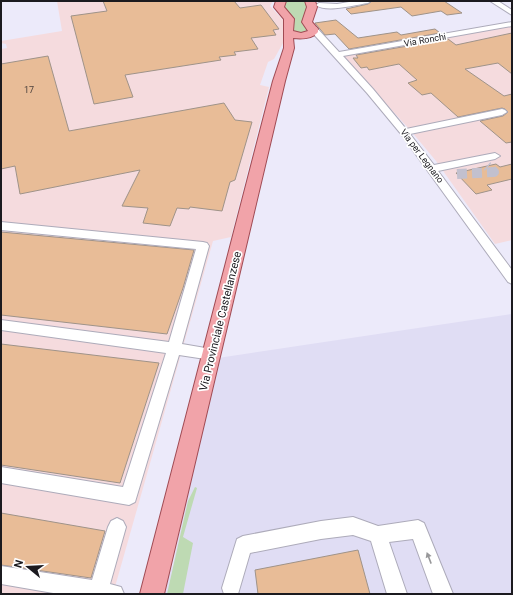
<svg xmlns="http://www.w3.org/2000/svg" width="513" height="595" font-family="Roboto,sans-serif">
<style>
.built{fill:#e0ddf4}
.industrial{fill:#f5dbde}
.green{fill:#bedab3}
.building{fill:#e8bc97;stroke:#9f9389}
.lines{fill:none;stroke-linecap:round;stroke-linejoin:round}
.minor-tunnel{stroke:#c2c0ce;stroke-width:10;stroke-dasharray:10 5;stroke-linecap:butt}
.minor-casing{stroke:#adabba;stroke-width:2}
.major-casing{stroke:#a04b54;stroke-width:2}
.minor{fill:#fff;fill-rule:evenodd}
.major{fill:#f1a3a9;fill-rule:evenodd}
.oneway{fill:#98989a}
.labels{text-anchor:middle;stroke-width:3.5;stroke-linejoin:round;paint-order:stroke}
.far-street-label{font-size:9px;fill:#1b1a1f;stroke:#fff}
.number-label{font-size:9px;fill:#4e423d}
.street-label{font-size:11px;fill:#1b1a1f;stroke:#fff}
</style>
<rect width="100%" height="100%" fill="#eceafa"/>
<path class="built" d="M512,314v280h-352l13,-29 16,-81 29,-126z"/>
<g class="industrial">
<path d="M57,1h216l-3,5 16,17 -3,8 4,5 -13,23 -6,3 -8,23 9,2 -38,150 -18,4 -100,353h-112v-545l6,-1 -1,-4 -5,-1v-2l61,-10z"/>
<path d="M512,23v217l-17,4 -59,-83 -25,-30 -71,-77z"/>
</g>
<g class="green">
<path d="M285,1l24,1 -7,20 5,6v4l-7,2 -6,-1 -3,-4c6,-10 -1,-15 -8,-22z"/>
<path d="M195,487l2,1 -14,49 10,6 -10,51h-16l21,-93z"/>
</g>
<g class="building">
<path d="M103,1h131l6,7 21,-3 18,24 -6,1 3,5 -25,3 7,11 -24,3 2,3 -17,2 2,3 -96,15 8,22 -39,7 -23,-88 36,-5z"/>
<path d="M372,1h72l18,12 -15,2 -6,-4 -29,5 -11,-9 -50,7 -5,-5 22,-5z"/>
<path d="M336,20l22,18 39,-6 4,3 34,-6 5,4 -91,16 -14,-15 -10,1 -10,-12z"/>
<path d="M512,33v41l-14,-11 -33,6 39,27 8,-2v48l-6,1 -26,-22 23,-5 5,-4 -3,-3 -3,-1 -44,9 -27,-24 -9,2 -14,-12 9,-3 -18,-16 -30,6 -2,-3 -6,1 -8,-10h5l-2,-3 92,-16 8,6z"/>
<path d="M48,56l21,75 155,-28 11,17 17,2 -17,58 -5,2 -8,29 -32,-4 -1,2 -12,-1 -7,18 -27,-3 5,-15 -26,-2 18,-36 -120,24 -5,-28 -14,3v-105z"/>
<path d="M496,164l4,3 12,-3v15l-25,6 5,5 -16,4 -20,-21z"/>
<path d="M1,232l193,18 -11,38 -16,46 -166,-19z"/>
<path d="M1,344l158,19 -39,120 -119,-18z"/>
<path d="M1,513l104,18 -14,47 -90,-13z"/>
<path d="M358,550l12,44h-112l-3,-24z"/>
</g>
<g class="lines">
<path class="minor-tunnel" d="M457,174l37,-2 -7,-6"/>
<g class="minor-casing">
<g id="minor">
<path d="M355,1h16l-3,2c-13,2 -42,10 -52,2l3,-2 18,1z"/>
<path d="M490,1h8l14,9v5z"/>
<path d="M512,22v4l-169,30 30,33 33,40 96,-20 3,1 2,2 -5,3 -92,19 24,31 61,-12 5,3 -5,3 -57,12 74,99v14l-4,-2 -107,-148 -34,-41 -58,-64 1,-2h6l23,25z"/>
<path d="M1,222l202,20 4,1 2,3 -27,98 35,6 2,4 -2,4 -5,2 -33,-5 -44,147 -6,3 -128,-22v-16l122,20 43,-134 -165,-23v-10l168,22 27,-93 -195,-19z"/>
<path d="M353,517l25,9 40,-6 6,3 29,71h-20l-20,-55 -24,3 18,52h-20l-16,-53 -18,-6 -32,4 -71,14 -12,41h-14l-2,-6 15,-49 6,-3 78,-15z"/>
<path d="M117,518l6,3 3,6 -16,57 11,3 3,7h-65l-58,-10v-18l91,14 16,-53 3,-6z"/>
</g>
</g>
<g class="major-casing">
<path id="major" d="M276,1h10l-2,6 10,12 -1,12 8,2 7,-2 -6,-9 5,-15 -2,-6h10l2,6 -5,15 6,7v3c-6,7 -16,7 -25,6l1,10 -9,33 -121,513h-24l133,-513 11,-33v-29l-10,-12z"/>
</g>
<use href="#minor" class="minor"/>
<use href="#major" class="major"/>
</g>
<defs><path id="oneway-solid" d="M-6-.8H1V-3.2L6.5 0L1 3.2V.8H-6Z"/></defs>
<use class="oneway" href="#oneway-solid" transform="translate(429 558) rotate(-111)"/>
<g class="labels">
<g class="far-street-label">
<text transform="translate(425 40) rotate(-10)" y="3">Via Ronchi</text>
<text transform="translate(422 156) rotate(53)" y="3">Via per Legnano</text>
</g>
<g class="number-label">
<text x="29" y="93">17</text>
</g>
<g class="street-label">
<text transform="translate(220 321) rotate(-76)" y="4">Via Provinciale Castellanzese</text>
</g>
</g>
<rect width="513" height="595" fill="none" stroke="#1b1a1f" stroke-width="4"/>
<g transform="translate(28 567) rotate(288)" stroke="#ffffff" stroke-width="3" paint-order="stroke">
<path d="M0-3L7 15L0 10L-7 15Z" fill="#1b1a1f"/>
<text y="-6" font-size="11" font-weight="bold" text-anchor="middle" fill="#1b1a1f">N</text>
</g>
</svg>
